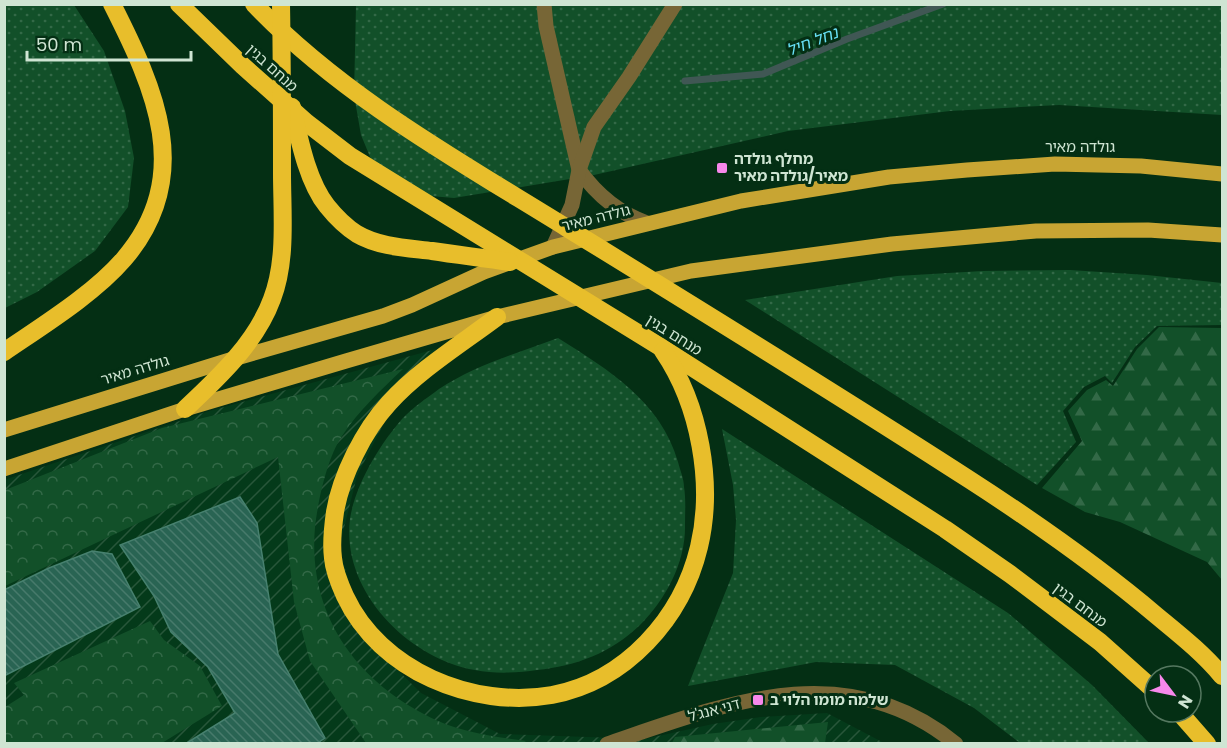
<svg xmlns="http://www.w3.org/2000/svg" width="1227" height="748" font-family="Poppins,'Noto Sans Hebrew',sans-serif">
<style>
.industrial{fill:url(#industrial-furrows)}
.grass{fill:url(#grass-dots)}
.forest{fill:url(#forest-firs)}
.park{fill:url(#park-crowns)}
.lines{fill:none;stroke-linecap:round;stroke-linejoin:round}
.stream{stroke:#405754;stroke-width:7}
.building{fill:url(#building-back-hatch);stroke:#47816f;stroke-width:1.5}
.minor{stroke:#776636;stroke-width:15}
.major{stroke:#c8a533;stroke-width:15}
.highway{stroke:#e8be2b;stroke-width:18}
.poi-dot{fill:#f788eb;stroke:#042f14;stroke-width:2}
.labels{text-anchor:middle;stroke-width:6;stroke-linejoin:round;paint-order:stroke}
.street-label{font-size:15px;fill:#cfe5d3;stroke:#042f14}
.poi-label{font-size:15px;font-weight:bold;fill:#cfe5d3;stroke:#042f14;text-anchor:start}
.water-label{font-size:16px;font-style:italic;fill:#68e1f7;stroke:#042f14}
</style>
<defs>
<pattern id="industrial-furrows" width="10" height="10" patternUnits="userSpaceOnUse" patternTransform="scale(1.5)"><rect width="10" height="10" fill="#043a1a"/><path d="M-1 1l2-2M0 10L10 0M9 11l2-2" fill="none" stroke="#28563a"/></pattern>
<pattern id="grass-dots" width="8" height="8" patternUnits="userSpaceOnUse" patternTransform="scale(1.5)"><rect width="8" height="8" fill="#125029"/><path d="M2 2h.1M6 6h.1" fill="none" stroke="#336947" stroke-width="1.8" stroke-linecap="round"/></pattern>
<pattern id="forest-firs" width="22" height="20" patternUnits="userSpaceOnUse" patternTransform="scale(1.5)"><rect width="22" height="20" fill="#125029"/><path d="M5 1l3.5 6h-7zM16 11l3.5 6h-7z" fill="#336947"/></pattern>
<pattern id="park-crowns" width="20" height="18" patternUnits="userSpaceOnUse" patternTransform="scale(1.5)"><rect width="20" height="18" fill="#125029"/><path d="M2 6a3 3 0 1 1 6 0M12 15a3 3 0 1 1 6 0" fill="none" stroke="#336947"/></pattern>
<pattern id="building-back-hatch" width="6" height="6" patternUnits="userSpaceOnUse" patternTransform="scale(1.5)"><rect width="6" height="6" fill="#296453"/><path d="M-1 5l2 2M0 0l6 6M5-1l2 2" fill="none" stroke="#477a6b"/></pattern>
</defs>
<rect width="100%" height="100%" fill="#042f14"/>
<path class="industrial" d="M436,349l-46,62 -33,65 -18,72 26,90 56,55 79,41 145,5 68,-15 48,-7 66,-4 57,30h-879l-1,-263 202,-68z"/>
<g class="grass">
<path d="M5,4l69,1 30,46 21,60 9,47 -6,49 -33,44 -58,41 -32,16z"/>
<path d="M356,5h866v110l-163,-10 -109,6 -162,20 -194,44 -140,23 -35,-3 -46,-31 -12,-29 -7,-40z"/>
<path d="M1070,270l77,5 75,8v42l-65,1 -22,21 -23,36 -7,-7 -21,11 -21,24 13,31 -39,43 -292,-185 152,-24 86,-5z"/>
<path d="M558,338c51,32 103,64 120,124 2,8 6,17 6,25 2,12 1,25 1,37 1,38 -19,75 -45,101 -29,28 -64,41 -103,45 -20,3 -42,4 -62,0 -67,-12 -134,-79 -125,-151 5,-34 30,-75 52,-100 10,-11 25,-21 37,-30 36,-24 79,-36 119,-51z"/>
<path d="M722,429l286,184 84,72 57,58h-129l-46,-35 -79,-43 -79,-3 -128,24 45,-113 3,-53 -3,-35z"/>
</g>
<g class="forest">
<path d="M1159,327l63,1v252l-15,-18 -87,-40 -35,-10 -43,-24 40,-47 -14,-30 19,-21 19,-10 7,6 24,-37z"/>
<path d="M828,722l-3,21h-153l3,-6z"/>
</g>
<g class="park">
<path d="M403,369c-22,21 -44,41 -61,67 -15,22 -24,65 -27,91 -8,90 44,158 123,194 28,12 59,16 88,20l-5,3 -155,-1 -56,-82 -16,-59 -16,-145 -273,129v-96l157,-62z"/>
<path d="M150,621l14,19 36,26 22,40 -60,37h-157v-36l19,-12 -10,-12z"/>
</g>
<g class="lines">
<path class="stream" d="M685,81l78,-7 84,-35 96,-35"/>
</g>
<g class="building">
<path d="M240,497l17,26 21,131 47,84 -9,6h-131l50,-31 -27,-46 -37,-35 -17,-36 -34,-51z"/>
<path d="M92,551l20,3 28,53 -136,69v-86l45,-22z"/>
</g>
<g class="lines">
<g class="minor">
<path d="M544,4l2,22 33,144c18,25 39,43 68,53"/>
<path d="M553,247l19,-42 7,-35 15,-43 35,-50 46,-73"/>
<path d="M607,744c117,-40 239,-90 349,0"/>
</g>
<g class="major">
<path d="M4,430l229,-71 150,-43 29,-11 72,-33 69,-25 188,-46 148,-24 78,-7 88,-6 86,2 81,8"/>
<path d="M4,469l181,-60 161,-48 151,-44 194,-46 201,-27 144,-13 112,-1 74,5"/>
</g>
<g class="highway">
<path d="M179,4l64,62 64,57 43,33 312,192 283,181 65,45 90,68 55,49"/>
<path d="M254,4c89,93 205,157 313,224 135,83 270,166 403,252 65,42 128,86 187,136 23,19 46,37 65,60"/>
<path d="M292,107c7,31 15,74 35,99 8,10 19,21 30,28 22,13 51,14 75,17 26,4 52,7 78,11"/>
<path d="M497,317c-36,27 -78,53 -108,86 -25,27 -48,73 -54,109 -2,14 -4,31 -2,46 1,13 7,27 12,38 35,75 128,113 207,99 74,-14 130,-77 147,-148 15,-63 1,-142 -36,-196"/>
<path d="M4,352c38,-26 90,-58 120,-93 71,-83 31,-170 -12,-255"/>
<path d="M185,409c33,-31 71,-66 87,-110 15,-39 10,-85 10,-126 0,-56 0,-112 -1,-169"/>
<path d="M1179,712l28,32"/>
</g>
</g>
<g class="poi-dot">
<rect x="716" y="162" width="12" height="12" rx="3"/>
<rect x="752" y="694" width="12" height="12" rx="3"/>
</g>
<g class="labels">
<g class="street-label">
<text transform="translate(272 68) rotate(42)" y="5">מנחם בגין</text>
<text x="1080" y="152">גולדה מאיר</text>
<text transform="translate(596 218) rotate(-14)" y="5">גולדה מאיר</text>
<text transform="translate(674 335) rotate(32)" y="5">מנחם בגין</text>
<text transform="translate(135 370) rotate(-17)" y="5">גולדה מאיר</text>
<text transform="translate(1080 605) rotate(37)" y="5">מנחם בגין</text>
<text transform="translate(714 710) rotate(-15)" y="5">דני אנג'ל</text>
</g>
<g class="poi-label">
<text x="734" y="164">מחלף גולדה<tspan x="734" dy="17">מאיר/גולדה מאיר</tspan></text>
<text x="770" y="705">שלמה מומו הלוי ב</text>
</g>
<g class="water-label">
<text transform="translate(812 41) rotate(-21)" y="6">נחל חיל</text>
</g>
</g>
<rect width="1227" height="748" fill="none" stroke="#cfe5d3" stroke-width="12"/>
<g transform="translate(1173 694) rotate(122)"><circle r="28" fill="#042f14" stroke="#557860" stroke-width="1.5"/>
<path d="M0-4.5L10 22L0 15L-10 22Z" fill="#f788eb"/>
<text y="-9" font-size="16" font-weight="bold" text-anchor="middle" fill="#cfe5d3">N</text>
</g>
<path d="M27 51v9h164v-9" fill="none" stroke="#cfe5d3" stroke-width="3"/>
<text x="36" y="51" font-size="18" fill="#cfe5d3" stroke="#042f14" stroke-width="4.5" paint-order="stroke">50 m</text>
</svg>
